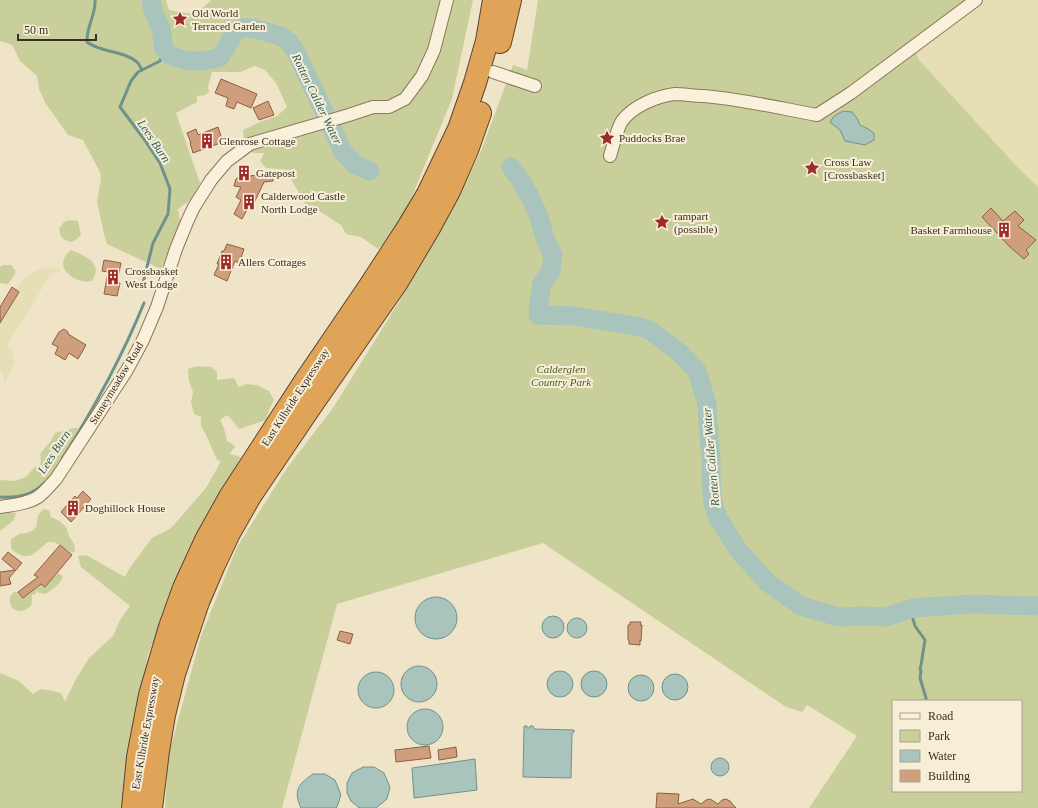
<svg xmlns="http://www.w3.org/2000/svg" width="1038" height="808" font-family="Georgia,serif">
<style>
.farmland{fill:#e6deb5}
.green{fill:#c9cf9b;fill-rule:evenodd}
.water{fill:#a9c4bc;stroke:#6f938a}
.lines{fill:none;stroke-linecap:round;stroke-linejoin:round}
.stream{stroke:#6f938a;stroke-width:3}
.river{stroke:#a9c4bc;stroke-width:19}
.building{fill:#cf9f7d;stroke:#8d5f41}
.street-casing{stroke:#8d765c;stroke-width:14}
.highway-casing{stroke:#5b4430;stroke-width:24}
.street{stroke:#faf1dc;stroke-width:12}
.highway{stroke:#e0a458;stroke-width:22}
.labels{text-anchor:middle;stroke-width:4;stroke-linejoin:round;paint-order:stroke}
.poi-label{font-size:11px;fill:#3d2e20;stroke:#f7eed8;text-anchor:start}
.park-label{font-size:11px;font-style:italic;fill:#4d5a26;stroke:#f7eed8}
.street-label{font-size:11px;fill:#3d2e20;stroke:#f7eed8}
.water-label{font-size:12px;font-style:italic;fill:#2f5d5a;stroke:#f7eed8}
</style>
<rect width="100%" height="100%" fill="#f0e4c8"/>
<g class="farmland">
<path d="M984,0h54v380l-123,-330z"/>
<path d="M49,267l11,2 1,2 -10,3 -44,71 5,6 3,11 -10,21 -2,-3 1,-4 -4,-6v-63l12,-20 3,2 8,-9 13,-9 7,-3z"/>
</g>
<g class="green">
<path d="M0,0h166l3,10c22,4 25,7 42,-10h262l-21,99 -40,97 -19,39 -15,14 -17,-12 -15,-3 -5,-9 -22,-14 -14,-7 -16,-29v-5l-23,-2 -6,-7 4,-8h-11l-9,-11 -1,-12 17,-8 17,-6 10,-9 -11,-24 -11,-13 -10,-4 -15,6h-28l-4,15 1,5 -4,3 -8,1v6l-21,11 24,70 -7,15 -15,11 3,17 -20,43 -54,-25 -4,-14 -6,-29 4,-21 -1,-8 -17,-32 -15,-5 -22,-31 -7,-15 -2,-13 -17,-15 -8,-16 -12,-4z"/>
<path d="M538,0h446l-69,51 4,9 101,110 18,17v621h-229l48,-72 -50,-31 -5,7 -16,-5 -243,-164 -206,61 -55,204h-117l3,-51 33,-121 36,-89 50,-79 46,-60 67,-108 46,-80 35,-69 32,-86 14,5zM893,701h128v90h-128z"/>
<path d="M69,220l9,1 3,14c-8,8 -11,9 -20,2l-2,-8 5,-7z"/>
<path d="M71,250c14,6 33,13 21,31 -14,3 -37,-10 -26,-26 1,-2 3,-3 5,-5z"/>
<path d="M3,265h8l4,5v4l-7,10 -8,-1v-16z"/>
<path d="M197,366l14,1 6,5v8l17,-2 5,9 7,-3 11,1 12,6 5,9 -5,10 -3,10 -27,9 -7,-9 -5,-5 -7,5 4,8 3,13 8,5 -5,8 11,3 -53,93 -40,105 -23,121 -3,32h-122v-135l19,8 14,13 8,-5 12,2 8,2 4,8 11,-22 13,-21 24,-22 7,-16 10,-14 -49,-39 -3,-11 8,-1 39,22 4,-8 23,-31 19,-10 35,-40 15,-27 -4,-1 -11,-25 -5,-9v-9l-7,-3 -3,-12 2,-10 -4,-11 -1,-12z"/>
<path d="M75,428h3l-18,38 -8,12 -20,16 -18,4 -14,4v-22l15,1 11,-4 7,-8 7,-5 1,-3 -1,-7 10,-12 5,-9z"/>
<path d="M43,509l6,1 2,7c5,2 13,6 16,12 1,2 1,5 2,7 3,5 6,8 6,15l-3,2 -18,-11h-6c-3,2 -14,12 -16,13 -8,3 -15,-1 -21,-6v-10l8,-5 7,-1 6,-2 4,-4 2,-11z"/>
<path d="M9,512l7,1 -2,7 -14,11v-17z"/>
<path d="M58,573l5,3c-2,9 -11,13 -17,18l-7,-1 -2,-3 -1,4 -4,1v5l-1,6c-9,6 -9,7 -19,2 -3,-7 -4,-11 2,-16h4l5,6 15,-11 -2,-3 4,-1 5,4z"/>
</g>
<g class="water">
<path d="M843,111l9,1 5,6 3,7 8,4 6,4v7l-9,5 -20,-4 -5,-11 -10,-8 4,-6z"/>
<circle cx="436" cy="618" r="21"/>
<circle cx="553" cy="627" r="11"/>
<circle cx="577" cy="628" r="10"/>
<circle cx="419" cy="684" r="18"/>
<circle cx="594" cy="684" r="13"/>
<circle cx="560" cy="684" r="13"/>
<circle cx="376" cy="690" r="18"/>
<circle cx="675" cy="687" r="13"/>
<circle cx="641" cy="688" r="13"/>
<circle cx="425" cy="727" r="18"/>
<path d="M524,726h3v2h3v-2h3l1,3 40,1v2l-2,1 -1,45 -48,-1z"/>
<circle cx="720" cy="767" r="9"/>
<path d="M475,759l2,31 -63,8 -2,-30z"/>
<path d="M363,767h11l10,6 6,14 -3,12 -11,9h-15l-3,-1 -7,-6 -4,-8v-10l5,-10z"/>
<path d="M313,774h12l10,6 6,15 -4,12 -1,1h-35c-8,-17 -3,-24 12,-34z"/>
</g>
<g class="lines">
<g class="stream">
<path d="M95,0c1,11 -5,21 -7,32 -1,3 -1,6 -1,10 14,11 36,8 50,20 2,2 4,6 5,8"/>
<path d="M143,283l10,-40 15,-29 2,-25 -10,-26 -16,-24 -24,-32 11,-26 7,-9 22,-11 4,-12"/>
<path d="M62,459c31,-49 60,-102 82,-156"/>
<path d="M0,497c17,1 32,-1 44,-14"/>
<path d="M910,609l5,17 10,14 -4,25 -1,4 1,2 -1,7 6,20v3"/>
</g>
<g class="river">
<path d="M151,0l2,11 8,17 3,21 7,7 17,5h13l18,-3 7,-10 7,-13 5,-5 6,-2h8l29,8 9,7 6,9 46,98 12,14 16,7"/>
<path d="M511,167l9,12 9,16 9,19 8,27 7,14 -2,16 -9,12 -3,19 -1,13 36,1 67,11 10,4 29,22 17,18 10,33 2,34 2,20v22l2,23 5,15 21,33 28,31 34,24 38,11 23,-1 24,1 27,-9 60,-4 65,2"/>
</g>
</g>
<g class="building">
<path d="M221,79l36,15 -6,14 -14,-6 -3,7 -8,-3 2,-8 -13,-5z"/>
<path d="M268,101l6,14 -15,5 -6,-12z"/>
<path d="M218,127l5,15 -30,11 -3,-10h1l-4,-10 9,-4 2,6z"/>
<path d="M244,171l5,5 24,-3v8l-9,1 -10,21 -1,2 -3,-1 -8,15 -8,-5 7,-14 -5,-3 5,-10 -7,-1 2,-7z"/>
<path d="M991,208l12,13 12,-10 9,9 -6,6 18,14 -10,10 3,4 -5,5 -14,-12 -28,-30z"/>
<path d="M227,244l17,5 -5,14 -4,-2 -8,20 -13,-6 5,-11h-2l5,-13h2z"/>
<path d="M104,260l17,3 -4,19 3,1 -3,13 -13,-2 4,-22 -6,-1z"/>
<path d="M12,287l7,5 -19,31v-16z"/>
<path d="M64,329l4,3v2l18,11 -8,14 -9,-6 -4,7 -10,-6 3,-7 -6,-3 7,-12z"/>
<path d="M83,491l8,8 -20,23 -10,-10 14,-16 2,2z"/>
<path d="M60,545l12,10 -27,32 -4,-3 -18,14 -5,-6 20,-15 -4,-2z"/>
<path d="M8,552l14,11 -13,15 2,6 -11,2v-14l15,-2 -13,-11z"/>
<path d="M630,622h11l-1,3h2l-1,16 -1,-1v5l-11,-1v-4h-1v-15h2z"/>
<path d="M340,631l13,3 -3,10 -13,-4z"/>
<path d="M429,746l2,12 -35,4 -1,-12z"/>
<path d="M456,747l1,10 -18,3 -1,-10z"/>
<path d="M657,793l22,1 -1,10 15,-5 8,5 5,-4 4,-1 8,5 4,-4 4,-1 4,2 6,7h-80z"/>
</g>
<g class="lines">
<g class="street-casing">
<g id="street">
<path d="M493,72l42,14"/>
<path d="M610,156c3,-10 7,-27 12,-35 11,-15 35,-25 53,-27 9,0 19,2 28,2 38,3 76,12 114,19l34,-22 125,-93"/>
<path d="M0,507c12,-2 27,-3 38,-10 7,-5 12,-12 18,-18l71,-109 16,-30 14,-33 19,-58 11,-27 7,-15 17,-27 16,-19 23,-17 99,-29 24,-8h16l16,-8 17,-23 12,-26 13,-50"/>
</g>
</g>
<g class="highway-casing">
<g id="highway">
<path d="M500,42l10,-42"/>
<path d="M133,808l5,-51 12,-62 20,-68 14,-39 22,-48 24,-43 76,-117 64,-94 39,-60 19,-32 31,-65 16,-46 12,-42 7,-41"/>
<path d="M151,808l7,-57 6,-36 10,-41 24,-72 15,-35 16,-34 21,-37 60,-89 87,-125 32,-54 20,-37 18,-41 13,-37"/>
</g>
</g>
<use href="#street" class="street"/>
<use href="#highway" class="highway"/>
</g>
<defs>
<g id="sight-bare" transform="scale(1.2)"><path d="M0-6L1.8-2.2L6-1.7L2.9 1.2L3.7 5.4L0 3.3L-3.7 5.4L-2.9 1.2L-6-1.7L-1.8-2.2Z" fill="#9e2a2b" stroke="#f7eed8" stroke-width="2.5" paint-order="stroke"/></g>
<g id="building-bare" transform="scale(1.2)"><path d="M-4-6H4V6H1V3H-1V6H-4ZM-2.5-4.3h1.7v1.8h-1.7ZM.8-4.3h1.7v1.8H.8ZM-2.5-1h1.7V.8h-1.7ZM.8-1h1.7V.8H.8Z" fill="#9e2a2b" stroke="#f7eed8" stroke-width="2.5" paint-order="stroke"/></g>
</defs>
<g fill-rule="evenodd">
<use href="#sight-bare" x="180" y="19"/>
<use href="#sight-bare" x="607" y="138"/>
<use href="#building-bare" x="207" y="141"/>
<use href="#sight-bare" x="812" y="168"/>
<use href="#building-bare" x="244" y="173"/>
<use href="#building-bare" x="249" y="202"/>
<use href="#sight-bare" x="662" y="222"/>
<use href="#building-bare" x="1004" y="230"/>
<use href="#building-bare" x="226" y="262"/>
<use href="#building-bare" x="113" y="277"/>
<use href="#building-bare" x="73" y="508"/>
</g>
<g class="labels">
<g class="poi-label">
<text x="192" y="17">Old World<tspan x="192" dy="13">Terraced Garden</tspan></text>
<text x="619" y="142">Puddocks Brae</text>
<text x="219" y="145">Glenrose Cottage</text>
<text x="824" y="166">Cross Law<tspan x="824" dy="13">[Crossbasket]</tspan></text>
<text x="256" y="177">Gatepost</text>
<text x="261" y="200">Calderwood Castle<tspan x="261" dy="13">North Lodge</tspan></text>
<text x="674" y="220">rampart<tspan x="674" dy="13">(possible)</tspan></text>
<text x="992" y="234" text-anchor="end">Basket Farmhouse</text>
<text x="238" y="266">Allers Cottages</text>
<text x="125" y="275">Crossbasket<tspan x="125" dy="13">West Lodge</tspan></text>
<text x="85" y="512">Doghillock House</text>
</g>
<g class="park-label">
<text x="561" y="373">Calderglen<tspan x="561" dy="13">Country Park</tspan></text>
</g>
<g class="street-label">
<text transform="translate(116 383) rotate(-59)" y="4">Stoneymeadow Road</text>
<text transform="translate(295 397) rotate(-57)" y="4">East Kilbride Expressway</text>
<text transform="translate(145 733) rotate(-80)" y="4">East Kilbride Expressway</text>
</g>
<g class="water-label">
<text transform="translate(317 99) rotate(64)" y="4">Rotten Calder Water</text>
<text transform="translate(154 141) rotate(56)" y="4">Lees Burn</text>
<text transform="translate(54 452) rotate(-57)" y="4">Lees Burn</text>
<text transform="translate(711 457) rotate(-95)" y="4">Rotten Calder Water</text>
</g>
</g>
<rect x="892" y="700" width="130" height="92" fill="#f7eed8" stroke="#ada18e"/>
<rect x="900" y="713" width="20" height="6" fill="#faf1dc" stroke="#ada18e"/>
<text x="928" y="720" font-size="12" fill="#3d2e20">Road</text>
<rect x="900" y="730" width="20" height="12" fill="#c9cf9b" stroke="#ada18e"/>
<text x="928" y="740" font-size="12" fill="#3d2e20">Park</text>
<rect x="900" y="750" width="20" height="12" fill="#a9c4bc" stroke="#ada18e"/>
<text x="928" y="760" font-size="12" fill="#3d2e20">Water</text>
<rect x="900" y="770" width="20" height="12" fill="#cf9f7d" stroke="#ada18e"/>
<text x="928" y="780" font-size="12" fill="#3d2e20">Building</text>
<path d="M18 34v6h78v-6" fill="none" stroke="#3d2e20" stroke-width="2"/>
<text x="24" y="34" font-size="12" fill="#3d2e20" stroke="#f7eed8" stroke-width="3" paint-order="stroke">50 m</text>
</svg>
